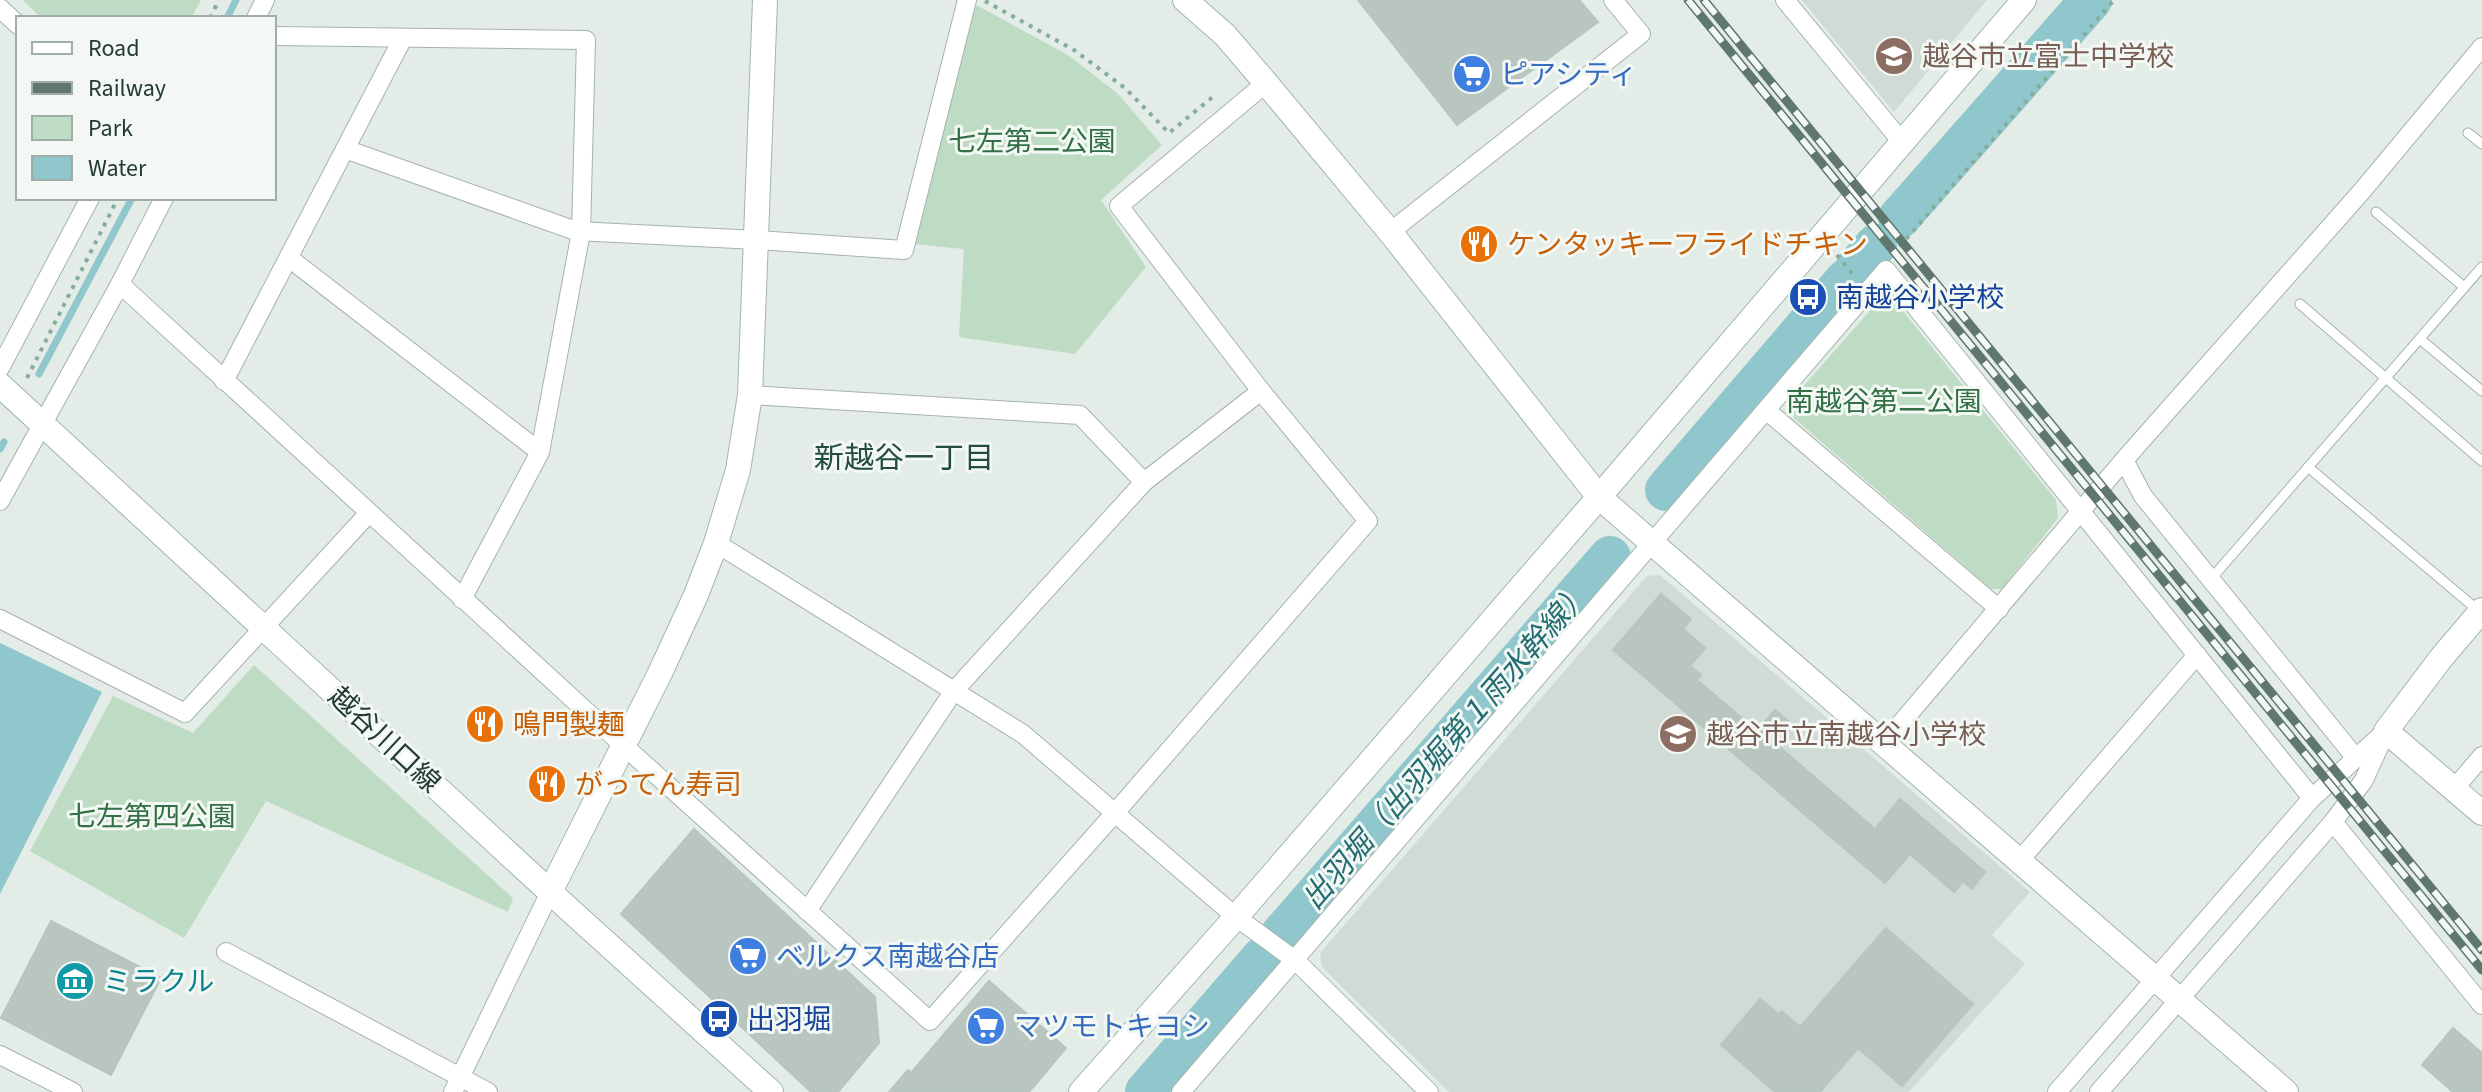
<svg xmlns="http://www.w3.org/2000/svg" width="2482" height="1092" font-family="'Source Sans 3','Noto Sans JP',sans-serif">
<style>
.built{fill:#d1dbd6}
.green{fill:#bedbc3}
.water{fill:#90c7cc}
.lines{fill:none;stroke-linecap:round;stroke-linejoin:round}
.stream{stroke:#90c7cc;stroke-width:7}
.river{stroke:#90c7cc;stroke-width:42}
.building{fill:#b9c6c0;stroke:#b6c5bd;stroke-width:2}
.lane-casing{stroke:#a6b3ad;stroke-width:11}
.street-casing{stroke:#a6b3ad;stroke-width:20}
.secondary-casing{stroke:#a2b6ae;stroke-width:26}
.path{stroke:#86ac9d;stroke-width:4;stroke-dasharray:4 6;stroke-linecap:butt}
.lane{stroke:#fff;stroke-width:9}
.street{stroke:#fff;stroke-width:18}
.secondary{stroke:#fff;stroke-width:24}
.rail-casing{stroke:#5f776e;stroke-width:9}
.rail{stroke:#f3f8f5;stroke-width:6;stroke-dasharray:18;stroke-linecap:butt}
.labels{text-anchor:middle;stroke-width:6;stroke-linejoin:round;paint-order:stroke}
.education-label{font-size:28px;fill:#785e54;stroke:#f3f8f5;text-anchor:start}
.shop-label{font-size:28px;fill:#366cbe;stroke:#f3f8f5;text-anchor:start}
.park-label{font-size:28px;fill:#326f44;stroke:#f3f8f5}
.food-label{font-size:28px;fill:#c56008;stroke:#f3f8f5;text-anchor:start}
.transit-label{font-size:28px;fill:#164399;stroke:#f3f8f5;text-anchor:start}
.street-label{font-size:28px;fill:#243b33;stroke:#f3f8f5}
.culture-label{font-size:28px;fill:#0d838f;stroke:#f3f8f5;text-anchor:start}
.neighbourhood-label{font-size:30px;fill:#224c3e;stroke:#f3f8f5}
.water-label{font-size:30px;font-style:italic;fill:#236c72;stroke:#f3f8f5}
</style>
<rect width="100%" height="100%" fill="#e3ece7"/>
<g class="built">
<path d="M1802,0h185l-93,112z"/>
<path d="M1660,575l370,317 -38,43 33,29 -116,128h-460l-127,-125 -2,-14 327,-377z"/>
</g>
<g class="green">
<path d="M23,0h178l-10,18h-150z"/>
<path d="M976,5l92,50 49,38 45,52 -61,55 45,67 -71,87 -116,-17 5,-88 -51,-5z"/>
<path d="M1897,304l159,196 2,18 -56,71h-11l-197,-171 -1,-20 82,-93z"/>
<path d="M254,665l259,233 -5,14 -242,-111 -82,137 -154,-87 83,-155 80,37z"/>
</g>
<path class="water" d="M0,643l102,49 -102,202z"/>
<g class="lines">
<g class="stream">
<path d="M227,18l9,-18"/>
<path d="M39,374l93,-176"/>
<path d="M0,449l4,-7"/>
</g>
<g class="river">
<path d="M1899,218l192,-218"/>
<path d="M1856,268l20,-23"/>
<path d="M1666,490l180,-210"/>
<path d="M1281,935l329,-378"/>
<path d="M1146,1092l117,-135"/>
</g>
</g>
<g class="building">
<path d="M1358,0h221l19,22 -141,103z"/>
<path d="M1661,594l30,25 -8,10 22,19 -15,18 11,9 -4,5 60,51 18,-21 19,16 -17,19 98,84 25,-30 85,73 -13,17 -9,-8 -9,11 -44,-38 -25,29 -272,-233z"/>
<path d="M694,829l181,168 4,46 -41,49h-27l-190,-178z"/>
<path d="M51,921l110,57 -50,97 -110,-57z"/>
<path d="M1886,928l87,76 -71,82 -44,-38 -38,44h-45l-54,-47 39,-46 19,15 3,-3 18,16z"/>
<path d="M989,981l77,67 -37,44h-140l19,-22 3,3z"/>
<path d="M2453,1028l29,25v39h-29l-31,-27z"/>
</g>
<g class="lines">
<g class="lane-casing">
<g id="lane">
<path d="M2468,133l14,11"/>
<path d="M2376,212l88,75"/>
<path d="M2300,304l182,157"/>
<path d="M2420,339l62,52"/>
<path d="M2308,467l172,145"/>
<path d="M2211,579l271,-312"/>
</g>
</g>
<g class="street-casing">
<g id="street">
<path d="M1785,0l117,142"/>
<path d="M0,8l18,17"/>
<path d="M256,18l9,-18"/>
<path d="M274,36l312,4 -5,192 -41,220 -78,147"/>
<path d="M345,149l231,82 181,9 147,10 63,-250"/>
<path d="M1390,232l251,-198 -28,-34"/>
<path d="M289,258l251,194"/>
<path d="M120,284l503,461 307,276 184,-207 254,-293 -107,-130 -142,-185 147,-123"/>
<path d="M0,368l90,-170"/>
<path d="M224,381l179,-343"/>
<path d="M750,395l330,20 64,67"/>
<path d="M1766,410l233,199"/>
<path d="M0,501l120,-217 44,-86"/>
<path d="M716,543l307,191 213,183 59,43 134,132"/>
<path d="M0,619l185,94 184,-200"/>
<path d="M1885,742l239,-282"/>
<path d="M2355,757l-212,-261 -19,-36 238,-269 120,-144"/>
<path d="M2454,789l28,-33"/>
<path d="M2333,822l149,183"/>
<path d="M2020,860l177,-205"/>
<path d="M807,911l146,-219 191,-210 117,-91"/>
<path d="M226,952l262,140"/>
<path d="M0,1055l73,37"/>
<path d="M453,1092l97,-200"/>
<path d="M1181,1092l705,-822 426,528"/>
<path d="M2057,1092l255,-294 74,-67"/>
<path d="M2099,1092l234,-270 31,-42 19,-42"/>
</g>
</g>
<g class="secondary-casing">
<g id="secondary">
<path d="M1185,0l40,35 41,48 124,149 209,265 687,595"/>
<path d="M0,385l550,507 221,200"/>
<path d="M2482,610l-40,47 -56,74 96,82"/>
<path d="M550,892l110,-219 36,-78 20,-52 22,-73 12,-75 15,-395"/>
<path d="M1081,1092l155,-175 363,-420 425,-497"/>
</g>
</g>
<g class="path">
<path d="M985,1l89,49 51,38 44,45 46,-38"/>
<path d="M210,18l9,-18"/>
<path d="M1893,254l221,-254"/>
<path d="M1837,255l19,23"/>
<path d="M27,378l91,-180"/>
</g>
<use href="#lane" class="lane"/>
<use href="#street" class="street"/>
<use href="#secondary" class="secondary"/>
<g class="rail-casing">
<g id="rail">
<path d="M1688,0l794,970"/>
<path d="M1704,0l778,950"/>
</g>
</g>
<use href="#rail" class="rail"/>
</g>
<defs>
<g id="school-disc" transform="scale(2)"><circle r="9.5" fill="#8d6e63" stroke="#f3f8f5"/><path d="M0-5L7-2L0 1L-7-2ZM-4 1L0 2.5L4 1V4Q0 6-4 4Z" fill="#fff"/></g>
<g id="supermarket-disc" transform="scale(2)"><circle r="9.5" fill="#3f7fe0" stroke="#f3f8f5"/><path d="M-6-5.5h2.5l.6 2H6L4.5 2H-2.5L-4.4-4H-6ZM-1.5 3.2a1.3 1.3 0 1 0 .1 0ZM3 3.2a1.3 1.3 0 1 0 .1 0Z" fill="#fff"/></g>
<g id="restaurant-disc" transform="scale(2)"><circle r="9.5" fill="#e8710a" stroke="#f3f8f5"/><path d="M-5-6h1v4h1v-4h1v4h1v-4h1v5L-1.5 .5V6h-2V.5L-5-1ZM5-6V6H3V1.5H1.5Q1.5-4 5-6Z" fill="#fff"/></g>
<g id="bus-disc" transform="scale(2)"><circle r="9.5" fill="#1a4fb4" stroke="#f3f8f5"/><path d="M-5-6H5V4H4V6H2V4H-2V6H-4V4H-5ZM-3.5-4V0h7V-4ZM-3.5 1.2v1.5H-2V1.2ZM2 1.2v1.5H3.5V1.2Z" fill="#fff"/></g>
<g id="museum-disc" transform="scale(2)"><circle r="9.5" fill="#0f9aa8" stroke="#f3f8f5"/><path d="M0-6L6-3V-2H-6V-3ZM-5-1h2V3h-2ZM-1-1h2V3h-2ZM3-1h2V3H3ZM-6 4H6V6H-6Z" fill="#fff"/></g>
</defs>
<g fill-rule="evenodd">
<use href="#school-disc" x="1894" y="56"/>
<use href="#supermarket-disc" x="1472" y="74"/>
<use href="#restaurant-disc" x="1479" y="244"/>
<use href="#bus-disc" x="1808" y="297"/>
<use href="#restaurant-disc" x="485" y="724"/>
<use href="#school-disc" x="1678" y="734"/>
<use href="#restaurant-disc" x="547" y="784"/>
<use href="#supermarket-disc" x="748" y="956"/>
<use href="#museum-disc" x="75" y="981"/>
<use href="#bus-disc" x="719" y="1019"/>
<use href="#supermarket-disc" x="986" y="1026"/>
</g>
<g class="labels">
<g class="education-label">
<text x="1922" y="66">越谷市立富士中学校</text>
<text x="1706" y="744">越谷市立南越谷小学校</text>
</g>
<g class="shop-label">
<text x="1500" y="84">ピアシティ</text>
<text x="776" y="966">ベルクス南越谷店</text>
<text x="1014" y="1036">マツモトキヨシ</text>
</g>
<g class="park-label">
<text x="1032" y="151">七左第二公園</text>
<text x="1884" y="411">南越谷第二公園</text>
<text x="152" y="826">七左第四公園</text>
</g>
<g class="food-label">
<text x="1507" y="254">ケンタッキーフライドチキン</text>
<text x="513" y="734">鳴門製麺</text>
<text x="575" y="794">がってん寿司</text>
</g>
<g class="transit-label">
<text x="1836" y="307">南越谷小学校</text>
<text x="747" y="1029">出羽堀</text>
</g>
<g class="street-label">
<text transform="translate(385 739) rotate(43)" y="10">越谷川口線</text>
</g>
<g class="culture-label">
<text x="103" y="991">ミラクル</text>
</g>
<g class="neighbourhood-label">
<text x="904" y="468">新越谷一丁目</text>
</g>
<g class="water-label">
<text transform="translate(1446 746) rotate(-49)" y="10">出羽堀（出羽堀第１雨水幹線）</text>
</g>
</g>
<rect x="16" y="16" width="260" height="184" fill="#f3f8f5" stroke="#a0aca7" stroke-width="2"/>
<rect x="32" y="42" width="40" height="12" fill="#ffffff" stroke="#a0aca7" stroke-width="2"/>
<text x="88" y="56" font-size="24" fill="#243b33">Road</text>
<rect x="32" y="82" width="40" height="12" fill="#5f776e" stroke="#a0aca7" stroke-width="2"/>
<text x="88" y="96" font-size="24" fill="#243b33">Railway</text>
<rect x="32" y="116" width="40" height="24" fill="#bedbc3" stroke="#a0aca7" stroke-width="2"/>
<text x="88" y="136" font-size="24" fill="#243b33">Park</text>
<rect x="32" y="156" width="40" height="24" fill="#90c7cc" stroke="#a0aca7" stroke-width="2"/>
<text x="88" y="176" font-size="24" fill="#243b33">Water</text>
</svg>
